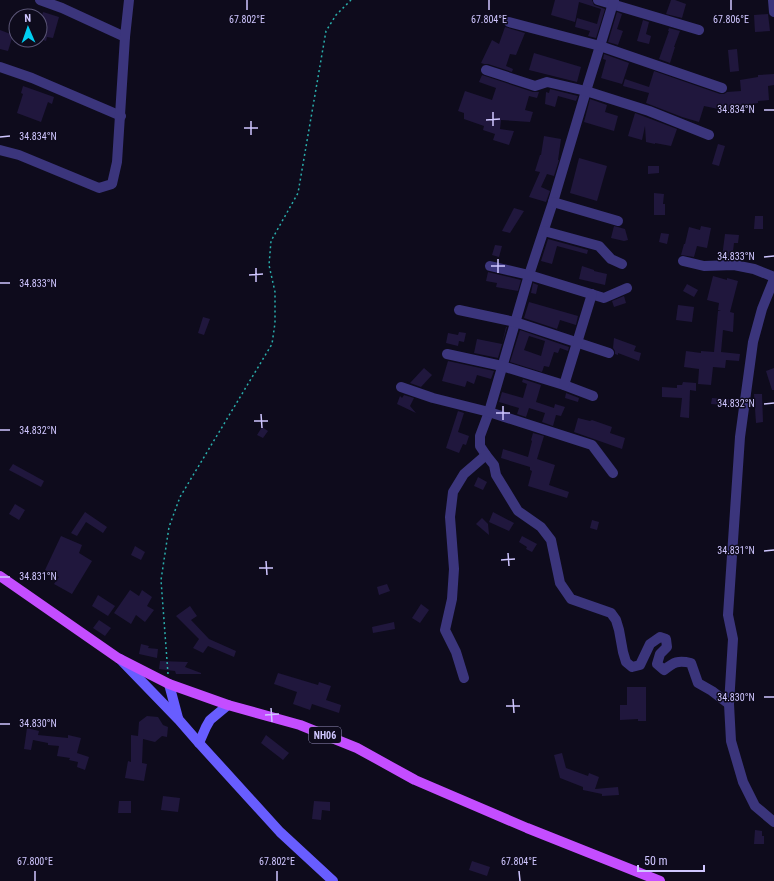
<svg xmlns="http://www.w3.org/2000/svg" width="774" height="881" font-family="'Roboto Condensed',sans-serif">
<style>
.building{fill:#20173d;fill-rule:evenodd}
.lines{fill:none;stroke-linecap:round;stroke-linejoin:round}
.path{stroke:#2aaeac;stroke-width:1.5;stroke-dasharray:2 3;stroke-linecap:butt}
.minor{stroke:#3b357c;stroke-width:10}
.secondary{stroke:#685dff;stroke-width:10}
.primary{stroke:#c44dff;stroke-width:10}
.ticks{fill:none;stroke:#cfc6ff;stroke-width:1.5}
.labels{text-anchor:middle;stroke-width:3;stroke-linejoin:round;paint-order:stroke}
.shield{fill:#0e0b1c;stroke:#958ebb;stroke-width:1}
.shield-label{font-size:10px;font-weight:bold;fill:#cfc6ff}
.ticks-label{font-size:10px;text-anchor:middle;fill:#cfc6ff;stroke:#0e0b1c;stroke-width:3;stroke-linejoin:round;paint-order:stroke}
</style>
<rect width="100%" height="100%" fill="#0e0b1c"/>
<g class="building">
<path d="M555,0h37l2,5 11,4 -9,29 -8,-2 2,-5 -15,-4 2,-9 20,6 4,-15 -22,-7 -4,20 -24,-7z"/>
<path d="M671,0h4l11,4 -4,14 -16,-4z"/>
<path d="M43,12l16,5 -6,21 -6,-1 -1,4 -6,-2v-16z"/>
<path d="M617,12l5,2 -5,15 6,2 -5,14 -10,-3z"/>
<path d="M768,14l2,17 -15,1 -1,-17z"/>
<path d="M643,20l6,2 -3,12 5,2 -2,8 -12,-3z"/>
<path d="M505,27l20,6 -9,22 -6,-1 -4,12 7,3 -1,3 -24,-8h-4l-3,-1 11,-23 7,4z"/>
<path d="M669,28l11,3 -6,16h1l-5,16 -11,-4 10,-28h-1z"/>
<path d="M0,30l13,5 -5,16 -8,-2z"/>
<path d="M737,49l2,22 -9,1 -2,-22z"/>
<path d="M534,53l47,14 -4,15 -48,-12z"/>
<path d="M604,54l25,9 -7,21 -21,-6 5,-18 -3,-1z"/>
<path d="M654,71l66,23h4l3,-2 14,-1 -1,-11 18,-3v-2l16,-1v11l-6,1 1,14 -11,1v2l-20,3v4h-15l-19,-4 -5,16 -17,-5 -36,-14 3,-10 -26,-7 2,-7 24,8z"/>
<path d="M482,75l51,17h6l-2,6 -8,-2 -4,14 8,2 -3,10 -29,-2 -1,9 14,2 -5,14 -16,-5 2,-6 -12,-4 1,-4 -20,-7v-6l-6,-2 7,-20 27,9 4,-12 -17,-6z"/>
<path d="M23,86l31,11 -2,7 -4,-2 -7,20 -24,-9 6,-19 -2,-1z"/>
<path d="M550,89l28,7 -2,5 -18,-5 -3,11 -10,-3 1,-12 3,1z"/>
<path d="M590,99l17,6 -2,7 13,4 -4,15 -30,-9z"/>
<path d="M635,113l42,16 -6,17 -16,-3v1l-9,-2 -1,-16 -3,14 -14,-4z"/>
<path d="M544,136l17,3 -3,21h1l-5,16 -7,-2 -6,13 9,4 -4,11 -17,-5 11,-25 -5,-1 5,-16h1z"/>
<path d="M718,144l7,2 -6,20 -7,-2z"/>
<path d="M579,158l28,8 -10,35 -27,-8z"/>
<path d="M648,166h11v7l-11,1z"/>
<path d="M654,193l10,1 -1,10h2v11h-11z"/>
<path d="M514,208l10,3 -14,22 -8,-2z"/>
<path d="M755,216h8v13h-9z"/>
<path d="M614,226l11,3 3,11 -4,1 -13,-3z"/>
<path d="M701,226l10,2 -4,20 -10,-2 -3,11 -13,-2 3,-11h1l4,-17 11,3z"/>
<path d="M661,233l8,1 -2,10 -8,-2z"/>
<path d="M725,234l14,1 -1,8h-4l-2,16 -10,-2z"/>
<path d="M548,239l40,11 -1,4 -30,-8 -5,18 -11,-3z"/>
<path d="M495,245l7,1 -3,11 -7,-2z"/>
<path d="M582,266l12,4v1l13,3 -2,11 -26,-6z"/>
<path d="M488,272l33,8 -3,11 -22,-4 1,-4 -11,-2z"/>
<path d="M713,276l14,4v-2l11,3 -8,31 4,1 -1,19 -10,-2 -2,22 19,2 -1,7 -13,-1 -1,8 -12,-1 -2,18 -13,-1 1,-15 -15,-2 2,-16 15,2v-2l13,1 4,-41h3l-3,-1 1,-7 -12,-3z"/>
<path d="M533,283l5,2 -2,9 -5,-1z"/>
<path d="M687,284l11,6 -4,7 -11,-6z"/>
<path d="M624,296l2,7 -12,4 -2,-6z"/>
<path d="M529,302l49,14 -2,9 -16,-5 -3,9 -33,-11z"/>
<path d="M678,305l16,2 -2,15 -16,-2z"/>
<path d="M203,317l7,2 -6,16 -6,-2z"/>
<path d="M506,327h1l-9,31 -24,-5 3,-14 25,5z"/>
<path d="M520,330l49,17 -1,4 -8,-3 -2,5 -4,-1 -5,15 -5,-1 -2,6 -32,-10zM529,336l16,5 -4,15 -17,-6z"/>
<path d="M459,332l7,1 -2,9 -5,-1 -1,5 -12,-3 2,-10 10,2z"/>
<path d="M614,338l22,8 -2,5 7,2 -2,8 -21,-8v2l-3,-1v-3l-2,-3z"/>
<path d="M448,361l46,10 -3,8 -14,-4 -3,9 -7,-3 -2,6 -23,-6z"/>
<path d="M424,368l8,7 -11,12 -11,-4z"/>
<path d="M774,368v22h-2l-6,-19z"/>
<path d="M523,379l18,6 -5,17 18,6 1,-4 10,3 -4,9 -5,-1 -3,11 -11,-4 3,-9 -16,-5 -3,9 -9,-3 2,-6 -20,-6 3,-10 21,6 4,-14 -5,-2z"/>
<path d="M683,382l13,1v8l-6,-1 -1,28 -9,-1 2,-19 -20,-1v-10l15,1v-3h5z"/>
<path d="M566,393l13,5 -1,4 -13,-4z"/>
<path d="M754,394h8l1,28 -7,1z"/>
<path d="M404,395l10,3 -4,8 6,7 -19,-9 3,-8 2,2z"/>
<path d="M712,398l26,2 -1,6 -26,-2z"/>
<path d="M458,411l6,2 -6,19 11,4 -3,9 -3,-1 -4,9 -13,-5z"/>
<path d="M578,418l12,3 2,-1 20,7 -2,6 15,5 -3,11 -48,-17z"/>
<path d="M262,427l6,4 -5,7 -6,-3z"/>
<path d="M533,433l11,3 -7,23 18,6 -6,20 20,7 -2,6 -39,-12 4,-15 -2,-1v-3l-29,-9 2,-9 25,8 4,-16 -1,-1z"/>
<path d="M13,464l31,17 -3,6 -32,-17z"/>
<path d="M478,477l9,5 -4,8 -9,-4z"/>
<path d="M15,504l10,6 -6,10 -10,-6z"/>
<path d="M85,512l22,15 -4,6 -17,-11 -9,14 -6,-3z"/>
<path d="M493,512l21,11 -5,8 -20,-9z"/>
<path d="M482,518l6,6 1,11 -13,-11z"/>
<path d="M592,520l7,2 -2,8 -7,-2z"/>
<path d="M61,536l21,9 -3,8 13,8 -20,33 -18,-10 5,-7 -14,-7z"/>
<path d="M522,536l15,8 -5,8 -6,-3 1,-2 -8,-5z"/>
<path d="M135,546l10,6 -4,8 -10,-5z"/>
<path d="M387,584l3,7 -11,4 -2,-8z"/>
<path d="M130,590l9,6 3,-6 10,7 -5,9 7,4 -9,12 -9,-7 -5,9 -17,-11z"/>
<path d="M98,595l17,11 -7,10 -16,-10z"/>
<path d="M421,604l8,6 -9,13 -8,-5z"/>
<path d="M190,606l7,10 -6,4 18,19 27,12 -2,6 -26,-11 -5,7 -10,-5 6,-9 -23,-23z"/>
<path d="M99,620l12,8 -6,8 -12,-8z"/>
<path d="M394,622l1,7 -22,4 -1,-6z"/>
<path d="M141,644l8,2 -1,2 10,1 -1,9 -18,-4z"/>
<path d="M160,661l28,1 -3,5 16,6v1h-25l-1,-3 -16,-2z"/>
<path d="M278,673l40,12 1,-3 12,4 -5,14 15,5 -2,8 -27,-9 -2,6 -17,-6 4,-12 -23,-8z"/>
<path d="M627,687h19v34h-8v-2l-18,1v-15h7z"/>
<path d="M147,716l11,1 5,8 5,2 -1,10 -5,-1 -7,6 -12,-3 -1,24 5,1 -3,17 -19,-3 3,-17 3,1v-27l7,1 1,-14z"/>
<path d="M27,728l12,3 -1,4 30,3v-3l13,3 -4,15 12,4 -4,13 -8,-3 1,-5 -9,-2 1,-2 -13,-2 2,-10 -11,-1v-2l-15,-3 -2,10 -7,-1z"/>
<path d="M266,735l23,18 -6,7 -22,-17z"/>
<path d="M562,753l4,15 22,8 1,-3 10,4 -4,12 23,-2 1,8 -17,1v-2l-19,-4v-3l-23,-9 -6,-23z"/>
<path d="M163,796l17,2 -2,14 -17,-2z"/>
<path d="M119,801h12v12h-13z"/>
<path d="M314,801l16,1v9l-8,-1 -1,10 -9,-1z"/>
<path d="M755,830l7,1v5h2v8h-10z"/>
<path d="M472,861l18,6 -3,9 -18,-6z"/>
</g>
<g class="lines">
<path class="path" d="M168,674l-7,-94 8,-53 11,-30 92,-153 3,-21v-31l-6,-27 2,-24 27,-48 28,-162 10,-16 15,-15"/>
<g class="minor">
<path d="M40,0l22,8 63,29"/>
<path d="M598,0l101,30"/>
<path d="M614,0l-14,46 -14,45 -33,111 -24,73 -40,137 -9,24v10l6,9 8,10 2,10 22,36 23,16 10,13 9,43 11,16 40,14 5,7 3,10 4,22 3,10 6,5 8,-2 10,-21 10,-7 6,2 1,8 -7,7 -3,10 7,6c10,-8 14,-10 27,-7l7,20 14,8 17,13"/>
<path d="M773,0l1,12"/>
<path d="M509,22l91,24 122,42"/>
<path d="M0,67l32,11 89,38"/>
<path d="M486,70l49,16 12,-4 39,9 63,20 60,24"/>
<path d="M0,150l19,5 80,33 13,-4 5,-22 8,-125 4,-37"/>
<path d="M553,202l65,19"/>
<path d="M544,231l55,15 12,13 11,5"/>
<path d="M683,261l21,5 30,-1 20,4 20,8"/>
<path d="M490,266l39,9 75,23 23,-10"/>
<path d="M774,279l-12,30 -9,33 -13,95 -12,178 5,24 -4,65 2,37 12,41 12,24 19,16"/>
<path d="M459,310l56,12 94,31"/>
<path d="M447,354l55,12 62,19 29,11"/>
<path d="M564,385l28,-91"/>
<path d="M401,387l32,11 56,14 103,33 21,28"/>
<path d="M464,678l-8,-26 -11,-22 7,-31 2,-30 -4,-52 3,-25 11,-18 22,-19"/>
</g>
<g class="secondary">
<path d="M120,659l59,61 20,23 81,89 53,49"/>
<path d="M169,684l9,34"/>
<path d="M199,743l7,-16 4,-7 18,-15"/>
</g>
<path class="primary" d="M0,576l118,82 51,26 59,21 72,20 57,23 58,32 112,48 133,53"/>
</g>
<path class="ticks" d="M247,0v10M489,0v10M731,0v10M764,110h10M493,112v14M486,120l14,-1M251,121v14M244,128h14M0,137l10,-1M764,257l10,-1M498,259v14M491,266h14M256,268v14M249,275l14,-1M0,283h10M764,404l10,-1M503,406v14M496,413h14M261,414l1,14M254,421h14M0,430h10M764,551l10,-1M508,553l1,13M501,560l14,-1M266,561l1,14M259,568h14M0,577h10M764,697h10M513,699l1,14M506,706h14M271,708l1,14M265,715l14,-1M0,724h10M35,871v10M277,871v10M519,871l1,10"/>
<g class="labels">
<rect class="shield" x="309" y="727" width="32" height="16" rx="3"/>
<g class="shield-label">
<text x="325" y="739">NH06</text>
</g>
</g>
<g class="ticks-label">
<text x="247" y="23">67.802°E</text>
<text x="489" y="23">67.804°E</text>
<text x="731" y="23">67.806°E</text>
<text x="736" y="113">34.834°N</text>
<text x="38" y="140">34.834°N</text>
<text x="736" y="260">34.833°N</text>
<text x="38" y="287">34.833°N</text>
<text x="736" y="407">34.832°N</text>
<text x="38" y="434">34.832°N</text>
<text x="736" y="554">34.831°N</text>
<text x="38" y="580">34.831°N</text>
<text x="736" y="701">34.830°N</text>
<text x="38" y="727">34.830°N</text>
<text x="35" y="865">67.800°E</text>
<text x="277" y="865">67.802°E</text>
<text x="519" y="865">67.804°E</text>
</g>
<g transform="translate(28 28) rotate(358)"><circle r="19" fill="#0e0b1c" stroke="#5b5677"/>
<path d="M0-3L7 15L0 10L-7 15Z" fill="#00cef1"/>
<text y="-6" font-size="11" font-weight="bold" text-anchor="middle" fill="#cfc6ff">N</text>
</g>
<path d="M638 865v6h66v-6" fill="none" stroke="#cfc6ff" stroke-width="2"/>
<text x="644" y="865" font-size="12" fill="#cfc6ff" stroke="#0e0b1c" stroke-width="3" paint-order="stroke">50 m</text>
</svg>
